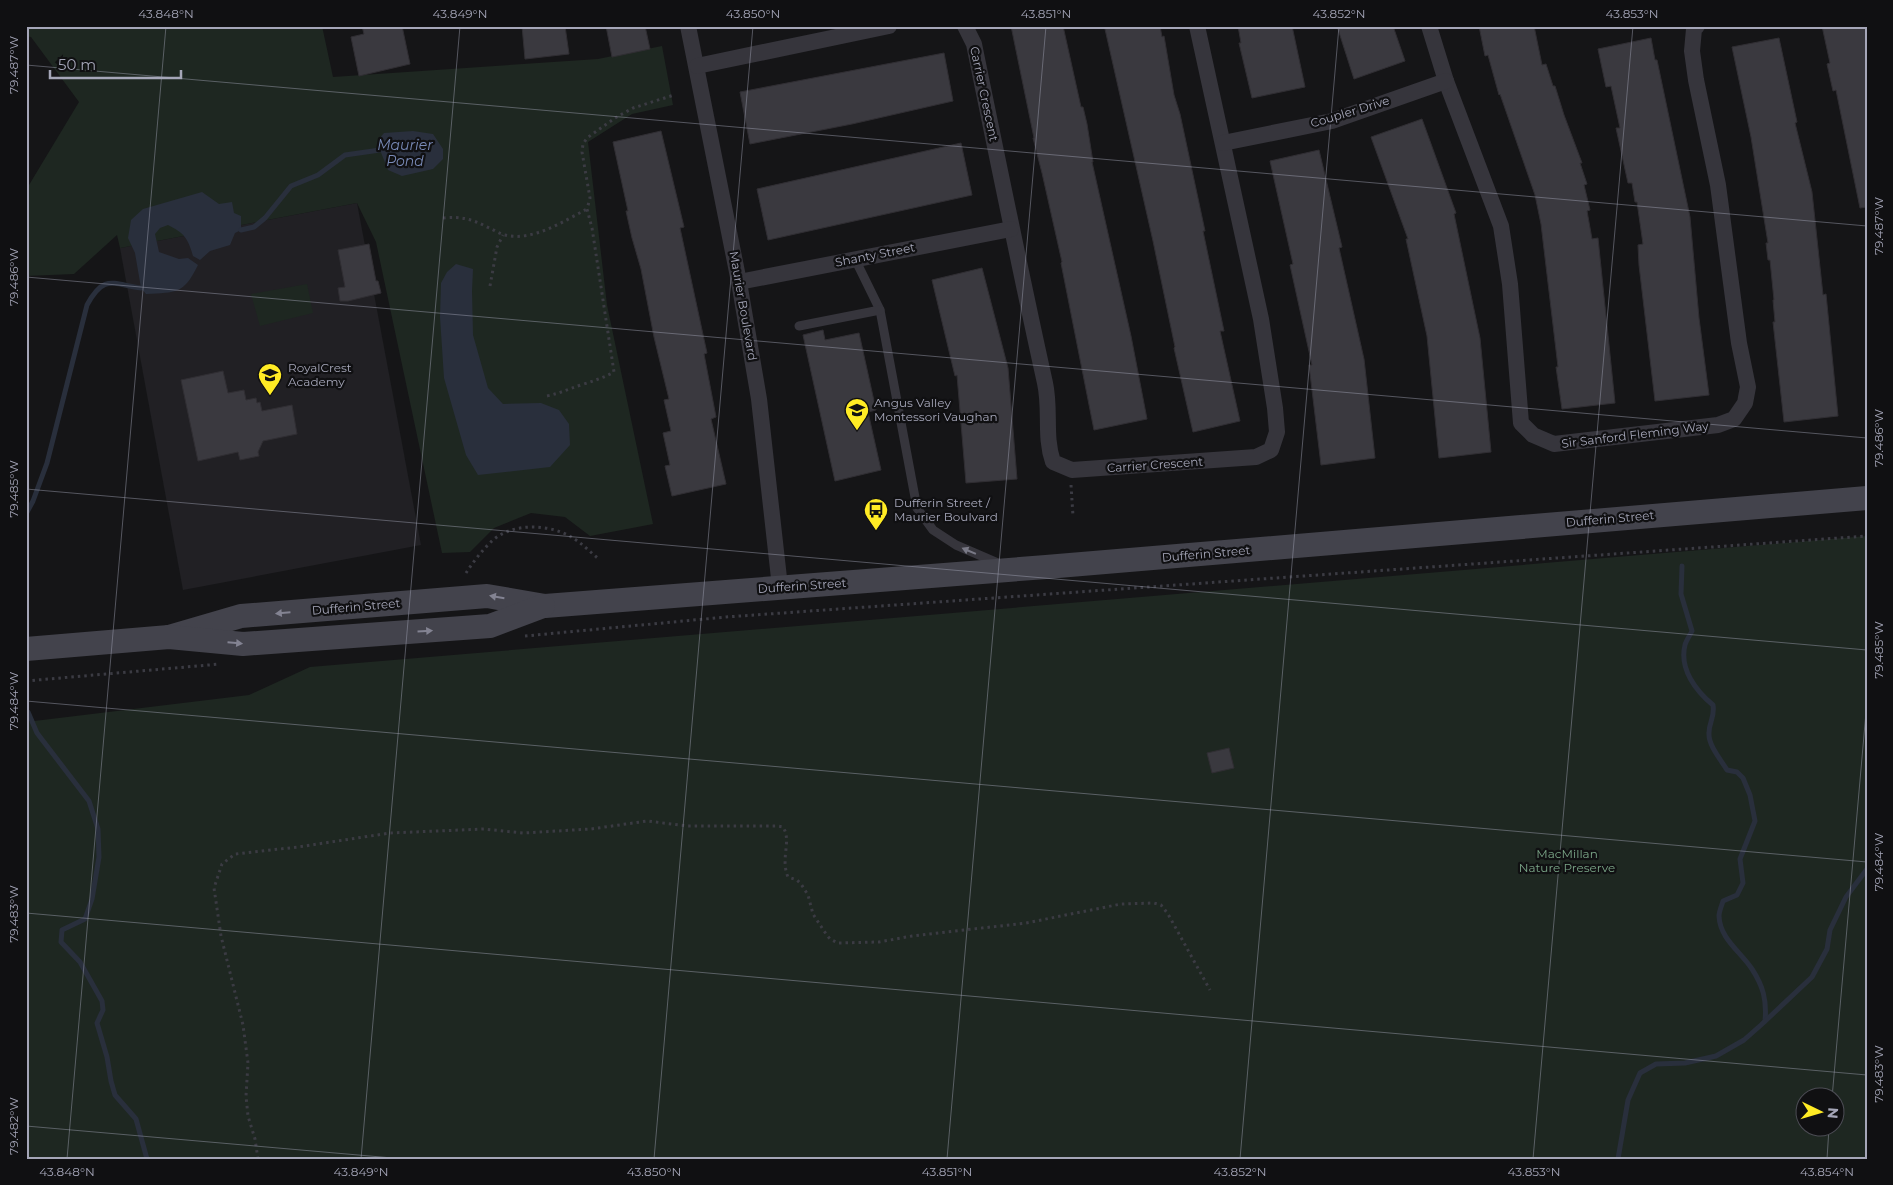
<svg xmlns="http://www.w3.org/2000/svg" width="1893" height="1185" font-family="Montserrat,sans-serif">
<style>
.built{fill:#212024}
.green{fill:#1e2721;fill-rule:evenodd}
.water{fill:#292f3c}
.lines{fill:none;stroke-linecap:round;stroke-linejoin:round}
.stream{stroke:#292f3c;stroke-width:5}
.building{fill:#3a393f;stroke:#302e33}
.path{stroke:#3b3b43;stroke-width:3;stroke-dasharray:2.5 4;stroke-linecap:butt}
.lane{stroke:#36353c;stroke-width:9}
.street{stroke:#36353c;stroke-width:16}
.secondary{stroke:#43434c;stroke-width:24}
.oneway{fill:#797986}
.oneway2{fill:#838392}
.ticks{fill:none;stroke:#a5a6b8;stroke-width:1;stroke-opacity:0.45}
.labels{text-anchor:middle;stroke-width:4.5;stroke-linejoin:round;paint-order:stroke}
.street-label{font-size:12px;fill:#a5a6b8;stroke:#101012}
.poi-label{font-size:12px;fill:#a5a6b8;stroke:#101012;text-anchor:start}
.park-label{font-size:12px;fill:#7aa587;stroke:#101012}
.water-label{font-size:14px;font-style:italic;fill:#798ab7;stroke:#101012}
.neatline{fill:none;stroke:#a5a6b8;stroke-width:2}
.ticks-label{font-size:12px;text-anchor:middle;fill:#a5a6b8}
</style>
<rect width="100%" height="100%" fill="#151517"/>
<path class="built" d="M357,203l64,342 -238,45 -63,-342z"/>
<g class="green">
<path d="M26,26h296l11,51 265,-18 64,-13 11,59 -41,9 -44,28 19,163 46,219 -63,12 -25,-19 -34,-4 -37,15 -24,24 -28,1 -66,-311 -19,-39 -237,45 -3,-13 -43,39 -48,2v-86l53,-88 -48,-65 -5,-1z"/>
<path d="M307,284l6,29 -53,13 -9,-32z"/>
<path d="M1867,536v623h-1841v-437l223,-27 61,-28zM1806,1098h30v30h-30z"/>
</g>
<g class="water">
<path d="M413,131l20,3 10,15v10l-10,10 -31,7 -14,-6 -8,-20 -1,-11 5,-6z"/>
<path d="M202,192l17,12 13,-2 2,11 7,3v14l-6,3 -5,12 -20,6 -10,9 -7,-4c-5,-18 -9,-23 -25,-31l-8,3 -5,6 4,18 20,7 9,-1 10,7c-15,30 -21,27 -52,29l-5,-6 -6,-35 -7,-15 3,-18 12,-11z"/>
<path d="M456,264l17,5 -1,22 1,44 15,53 15,16 38,-1 18,7 10,14 1,21 -20,22 -72,8 -12,-20 -22,-77 -4,-61 1,-34 6,-11z"/>
</g>
<g class="lines">
<g class="stream">
<path d="M241,230l13,-3 11,-9 26,-32 27,-11 27,-20 35,-5"/>
<path d="M26,514l7,-13 14,-38 40,-158c17,-31 25,-21 54,-17"/>
<path d="M1682,566l-1,28 11,37c-2,4 -6,10 -7,14 -6,24 11,46 28,60 2,13 -4,16 -4,28 -1,12 12,27 18,37l10,2 6,6 7,17 5,26 -15,38 3,24 -6,12 -14,6c-1,4 -4,10 -4,15 1,23 21,35 33,53 11,17 15,31 13,52"/>
<path d="M28,712l9,21 52,68 9,28 1,28 -7,42 -7,20 -23,11 -1,12 19,20 22,39 1,9 -6,13 10,34 4,24 4,14 21,24 11,40"/>
<path d="M1618,1159l10,-59 12,-27 16,-9 29,-1 31,-7 28,-16 17,-15 51,-48 15,-28 3,-19 16,-33 21,-28"/>
</g>
</g>
<g class="building">
<path d="M362,26h40l8,38 -51,12 -8,-39 13,-3z"/>
<path d="M522,26h43l4,28 -44,5z"/>
<path d="M606,26h39l5,23 -38,8z"/>
<path d="M1011,26h52l18,81h2l4,17 6,38h-1l39,174 16,83 -53,11 -33,-167 1,-1 -20,-89 -9,-35h1z"/>
<path d="M1118,26h42l2,11 2,-1 10,59 6,19 25,117h-2l21,100h-4l20,90 -47,11 -19,-84 1,-1 -22,-106 -48,-212z"/>
<path d="M1238,26h54l13,61 -53,11 -13,-55h2z"/>
<path d="M1337,26h56l12,35 -51,18z"/>
<path d="M1479,26h55l8,39 4,-1 7,22h2l9,29 18,48h-2l7,21 -3,1 6,25 -3,1 5,28 6,-1 17,165 -53,6 -6,-42h2l-17,-143 -6,-29 -35,-101 -1,1 -11,-40 -3,1z"/>
<path d="M1822,26h45v181l-7,1 -24,-118 -3,1 -6,-27 3,-1z"/>
<path d="M1651,38l4,22h2l33,157 9,101 10,77 -54,6 -16,-136 -1,-20 5,-1 -6,-42h-2l-3,-19h-4l-12,-55h4l-9,-42 -5,1 -8,-38z"/>
<path d="M1779,38l18,84 -2,1 17,69 11,103 3,-1 12,122 -54,6 -11,-100h2l-2,-22h1l-4,-40h-2l-2,-17h2l-17,-106 -19,-90z"/>
<path d="M944,53l9,48 -101,23 -102,20 -10,-52z"/>
<path d="M1422,119l34,94 -2,1 26,124 11,114 -52,6 -12,-122 -21,-97h2l-37,-102z"/>
<path d="M661,131l23,96 -4,1 27,125 -3,1 12,63 -5,2 15,65 -54,12 -7,-30 5,-1 -7,-32 8,-2 -7,-31 5,-1 -15,-62 -13,-68 -9,-31 -6,-27h2l-15,-69z"/>
<path d="M961,143l11,52 -204,45 -11,-51z"/>
<path d="M1319,150l23,97 -3,1 25,111 11,99 -54,7 -12,-100h3l-22,-100 3,-1 -23,-103z"/>
<path d="M369,244l7,37h2l3,12 -33,8h-8l-2,-13 7,-1 -7,-37z"/>
<path d="M982,268l26,100 9,111 -51,4 -9,-108 -2,1 -23,-96z"/>
<path d="M823,330l2,10 34,-7 17,77 -8,2 13,58 -46,11 -32,-146z"/>
<path d="M223,371l5,22 16,-3 2,10 10,-2 1,5 3,-1 2,9 30,-6 5,29 -34,7 -5,11 1,4 -19,4 -2,-8 -40,9 -17,-81z"/>
<path d="M1229,748l5,20 -22,5 -5,-20z"/>
</g>
<g class="lines">
<g class="path">
<path d="M443,218c17,-2 29,1 44,9 6,2 12,7 18,8 27,7 59,-14 82,-26"/>
<path d="M490,286l7,-39 6,-12"/>
<path d="M547,396c14,-3 21,-7 34,-11 12,-4 22,-7 33,-13l-22,-144 -5,-19 3,-11 -8,-46 1,-8 4,-6 28,-20 18,-10 41,-13"/>
<path d="M1071,485l2,31"/>
<path d="M466,573c7,-11 17,-24 27,-33 21,-18 58,-16 80,-2 10,6 18,15 27,22"/>
<path d="M525,636l201,-19 1141,-81"/>
<path d="M26,681l194,-17"/>
<path d="M258,1159l-3,-20 -7,-23 -2,-20 2,-33 -5,-38 -22,-89 -7,-48 8,-24 13,-10 63,-7 92,-14 94,-4 39,4 68,-4 56,-8 41,5h89l6,1c9,14 -3,31 5,50l9,3 4,4 7,11 5,19 11,17 6,8 8,4 41,-1 33,-6 114,-13 95,-19 33,-1 7,2 7,9 42,76"/>
</g>
<g class="lane">
<path d="M855,259l25,51 37,198 16,22 23,15 44,19"/>
<path d="M799,326l81,-16"/>
</g>
<g class="street">
<path d="M688,26l51,256 20,117 21,188"/>
<path d="M965,26l9,18c23,113 46,226 71,339 6,27 -1,53 8,79l19,8 184,-13 15,-7 6,-18 -2,-24 -14,-89 -64,-293"/>
<path d="M1429,26l17,55 55,145 9,58 11,139 12,12 21,9 164,-19 16,-6 11,-16 3,-16 -9,-44 -21,-158 -22,-105 -4,-29 2,-22 3,-3"/>
<path d="M697,66l192,-40"/>
<path d="M1223,143l109,-22 114,-40"/>
<path d="M739,282l272,-53"/>
</g>
<g class="secondary">
<path d="M169,637l72,-21 246,-20 58,10 501,-39 821,-69"/>
<path d="M26,649l143,-12 74,7 247,-18 53,-20"/>
</g>
</g>
<defs><path id="oneway-solid" d="M-6-.8H1V-3.2L6.5 0L1 3.2V.8H-6Z" transform="scale(1.25)"/></defs>
<use class="oneway" href="#oneway-solid" transform="translate(969 551) rotate(-157)"/>
<g class="oneway2">
<use href="#oneway-solid" transform="translate(497 597) rotate(-170)"/>
<use href="#oneway-solid" transform="translate(283 613) rotate(175)"/>
<use href="#oneway-solid" transform="translate(425 631) rotate(-4)"/>
<use href="#oneway-solid" transform="translate(235 643) rotate(5)"/>
</g>
<path class="ticks" d="M26,65l1841,161M26,277l1841,161M26,489l1841,161M26,701l1841,161M26,913l1841,162M1832,1098l35,-397M26,1126l378,33M67,1159l99,-1133M361,1159l99,-1133M654,1159l99,-1133M947,1159l99,-1133M1240,1159l99,-1133M1533,1159l100,-1133M1827,1159l2,-31"/>
<defs>
<g id="school-pin" transform="scale(1.25)"><path d="M0 17L-7.5 6A9.5 9.5 0 1 1 7.5 6Z" fill="#ffeb24" stroke="#101012"/><path d="M0-5L7-2L0 1L-7-2ZM-4 1L0 2.5L4 1V4Q0 6-4 4Z" fill="#111"/></g>
<g id="bus-pin" transform="scale(1.25)"><path d="M0 17L-7.5 6A9.5 9.5 0 1 1 7.5 6Z" fill="#ffeb24" stroke="#101012"/><path d="M-5-6H5V4H4V6H2V4H-2V6H-4V4H-5ZM-3.5-4V0h7V-4ZM-3.5 1.2v1.5H-2V1.2ZM2 1.2v1.5H3.5V1.2Z" fill="#111"/></g>
</defs>
<g fill-rule="evenodd">
<use href="#school-pin" x="270" y="375"/>
<use href="#school-pin" x="857" y="410"/>
<use href="#bus-pin" x="876" y="510"/>
</g>
<g class="labels">
<g class="street-label">
<text transform="translate(984 94) rotate(78)" y="4">Carrier Crescent</text>
<text transform="translate(1350 112) rotate(-17)" y="4">Coupler Drive</text>
<text transform="translate(875 255) rotate(-11)" y="4">Shanty Street</text>
<text transform="translate(743 306) rotate(80)" y="4">Maurier Boulevard</text>
<text transform="translate(1635 435) rotate(-7)" y="4">Sir Sanford Fleming Way</text>
<text transform="translate(1155 465) rotate(-4)" y="4">Carrier Crescent</text>
<text transform="translate(1610 519) rotate(-5)" y="4">Dufferin Street</text>
<text transform="translate(1206 554) rotate(-5)" y="4">Dufferin Street</text>
<text transform="translate(802 586) rotate(-4)" y="4">Dufferin Street</text>
<text transform="translate(356 607) rotate(-5)" y="4">Dufferin Street</text>
</g>
<g class="poi-label">
<text x="288" y="372">RoyalCrest<tspan x="288" dy="14">Academy</tspan></text>
<text x="874" y="407">Angus Valley<tspan x="874" dy="14">Montessori Vaughan</tspan></text>
<text x="894" y="507">Dufferin Street /<tspan x="894" dy="14">Maurier Boulvard</tspan></text>
</g>
<g class="park-label">
<text x="1567" y="858">MacMillan<tspan x="1567" dy="14">Nature Preserve</tspan></text>
</g>
<g class="water-label">
<text x="405" y="150">Maurier<tspan x="405" dy="16">Pond</tspan></text>
</g>
</g>
<rect width="1893" height="1185" fill="none" stroke="#101012" stroke-width="55"/>
<g transform="translate(1820 1112) rotate(95)"><circle r="24" fill="#101012" stroke="#4c4c54"/>
<path d="M0-4L9 19L0 12L-9 19Z" fill="#ffeb24"/>
<text y="-8" font-size="14" font-weight="bold" text-anchor="middle" fill="#a5a6b8">N</text>
</g>
<path d="M50 70v8h131v-8" fill="none" stroke="#a5a6b8" stroke-width="2.5"/>
<text x="58" y="70" font-size="15" fill="#a5a6b8" stroke="#101012" stroke-width="4" paint-order="stroke">50 m</text>
<rect x="28" y="28" width="1838" height="1130" class="neatline"/>
<g class="ticks-label">
<text x="166" y="18">43.848°N</text>
<text x="460" y="18">43.849°N</text>
<text x="753" y="18">43.850°N</text>
<text x="1046" y="18">43.851°N</text>
<text x="1339" y="18">43.852°N</text>
<text x="1632" y="18">43.853°N</text>
<text transform="translate(14 65) rotate(-90)" y="4">79.487°W</text>
<text transform="translate(1879 226) rotate(-90)" y="4">79.487°W</text>
<text transform="translate(14 277) rotate(-90)" y="4">79.486°W</text>
<text transform="translate(1879 438) rotate(-90)" y="4">79.486°W</text>
<text transform="translate(14 489) rotate(-90)" y="4">79.485°W</text>
<text transform="translate(1879 650) rotate(-90)" y="4">79.485°W</text>
<text transform="translate(14 701) rotate(-90)" y="4">79.484°W</text>
<text transform="translate(1879 862) rotate(-90)" y="4">79.484°W</text>
<text transform="translate(14 914) rotate(-90)" y="4">79.483°W</text>
<text transform="translate(1879 1074) rotate(-90)" y="4">79.483°W</text>
<text transform="translate(14 1126) rotate(-90)" y="4">79.482°W</text>
<text x="67" y="1176">43.848°N</text>
<text x="361" y="1176">43.849°N</text>
<text x="654" y="1176">43.850°N</text>
<text x="947" y="1176">43.851°N</text>
<text x="1240" y="1176">43.852°N</text>
<text x="1534" y="1176">43.853°N</text>
<text x="1827" y="1176">43.854°N</text>
</g>
</svg>
